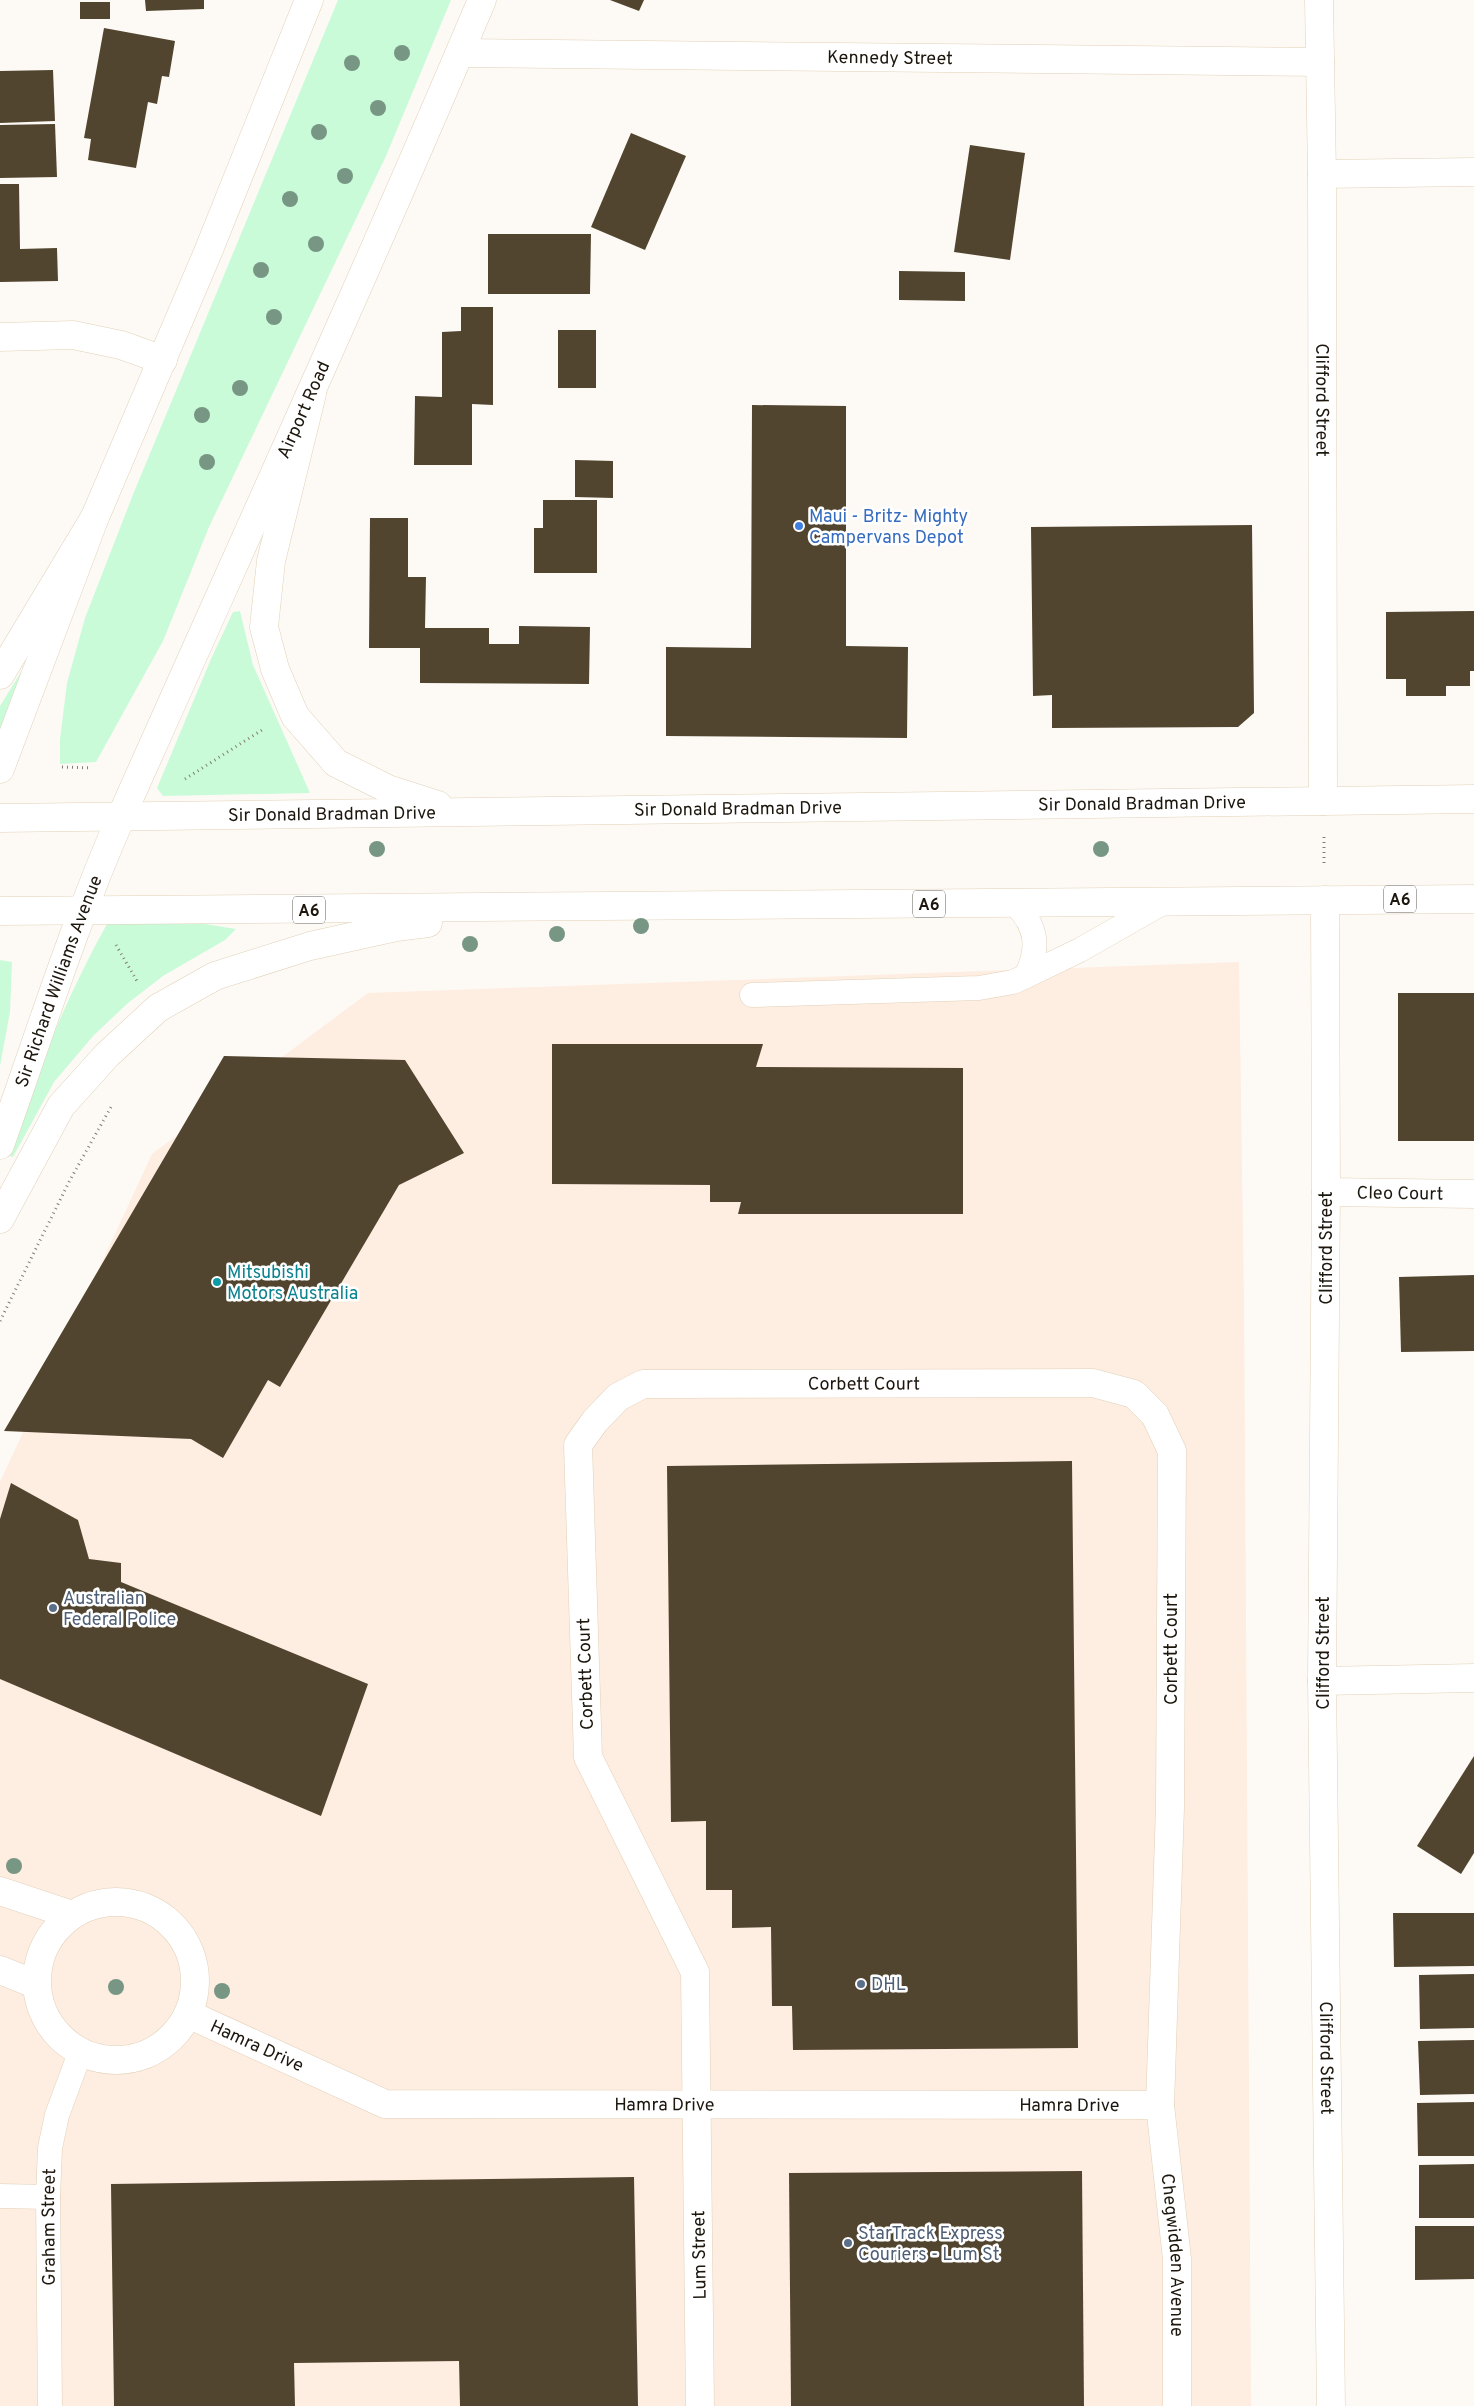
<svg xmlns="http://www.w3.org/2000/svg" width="1474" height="2406" font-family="Overpass,sans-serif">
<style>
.commercial{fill:#feede1}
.green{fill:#c9fbd9}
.building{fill:#52452f}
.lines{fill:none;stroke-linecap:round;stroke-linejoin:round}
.service-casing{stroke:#e1d1b8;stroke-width:25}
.minor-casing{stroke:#e1d1b8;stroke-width:29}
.secondary-casing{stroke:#e1d1b8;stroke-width:29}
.primary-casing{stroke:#e1d1b8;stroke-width:29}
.path{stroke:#827d76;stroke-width:3;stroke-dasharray:1 4;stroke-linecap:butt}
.service{stroke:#fff;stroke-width:24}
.minor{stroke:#fff;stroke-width:28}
.secondary{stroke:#fff;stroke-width:28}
.primary{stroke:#fff;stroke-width:28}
.tree{fill:#779784}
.shop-dot{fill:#3f7fe0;stroke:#fff;stroke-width:2}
.culture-dot{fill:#0f9aa8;stroke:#fff;stroke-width:2}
.service-dot{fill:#5c6f8a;stroke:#fff;stroke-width:2}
.labels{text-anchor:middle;stroke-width:5;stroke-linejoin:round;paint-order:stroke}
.shield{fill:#fff;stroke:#605c56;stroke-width:1}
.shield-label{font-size:16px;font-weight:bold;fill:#1c160d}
.street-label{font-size:18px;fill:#1c160d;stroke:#fff}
.shop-label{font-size:18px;fill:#366cbe;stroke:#fff;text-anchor:start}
.culture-label{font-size:18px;fill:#0d838f;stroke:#fff;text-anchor:start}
.service-label{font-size:18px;fill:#4e5e75;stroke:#fff;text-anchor:start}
</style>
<rect width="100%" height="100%" fill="#fdfaf5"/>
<path class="commercial" d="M1239,962l5,342 7,1102h-1251v-924l152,-328 216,-161z"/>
<g class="green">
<path d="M338,0h113l-65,156 -177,371 -46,114 -67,121 -36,2v-25l7,-56 18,-65 49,-126z"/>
<path d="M240,611l13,54 57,128 -147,3 -6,-8 54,-129 22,-47z"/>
<path d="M21,672l7,1 -28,67v-34z"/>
<path d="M199,923l37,6 -11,11 -62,36 -35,27 -34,32 -40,47 -41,75 -8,-3c31,-78 61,-157 102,-230z"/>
<path d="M0,960l12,2 -2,50 -10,54z"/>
</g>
<g class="building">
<path d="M145,0h59v9l-58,2z"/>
<path d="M610,0h34l-5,11z"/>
<rect x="80" y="2" width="30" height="17"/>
<path d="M104,28l71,13 -6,36 -7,-1 -5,28 -9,-2 -12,66 -48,-8 3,-21 -7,-1z"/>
<path d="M53,70l2,51 -55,2v-52z"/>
<path d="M55,124l2,53 -57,1v-53z"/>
<path d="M631,133l55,23 -41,94 -54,-23z"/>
<path d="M970,145l55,8 -15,107 -56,-8z"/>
<path d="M0,184h19l1,65 37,-1 1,33 -58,1z"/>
<path d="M488,234h103l-1,60h-102z"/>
<path d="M899,271l66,1v29l-66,-1z"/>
<path d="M461,307h32v98l-21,-1v61h-58l1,-69 27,1v-65l19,-1z"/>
<rect x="558" y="330" width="38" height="58"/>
<path d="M752,405l94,1v240l62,1 -1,91 -241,-2v-89l85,1z"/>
<path d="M575,460l38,1v37l-38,-1z"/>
<path d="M543,500h54v73h-63v-45h9z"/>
<path d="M370,518h38v59h18l-1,51h64v16h30v-18l71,1 -1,57 -169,-1v-35h-51z"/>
<path d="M1252,525l2,188 -16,14 -186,1v-33l-19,1 -2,-169z"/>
<path d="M1474,611v60h-4v15h-24v10h-40v-17h-20v-67z"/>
<rect x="1398" y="993" width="76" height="148"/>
<path d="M552,1044h211l-7,23 207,1v146h-225l3,-12h-31v-17l-158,-1z"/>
<path d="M224,1056l181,4 59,93 -65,32 -119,202 -12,-7 -45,78 -32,-19 -187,-8z"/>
<path d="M1474,1275v76l-73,1 -2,-75z"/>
<path d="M1072,1461l6,587 -285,2 -1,-44h-20l-1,-79 -39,1v-38h-26v-69l-35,1 -4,-356z"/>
<path d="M11,1483l67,37 11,39 32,4v19l247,102 -47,132 -321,-137v-160z"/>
<path d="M1474,1756v97l-13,21 -44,-28z"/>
<path d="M1393,1913h81v53l-80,1z"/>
<path d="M1474,1974v54l-54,1 -1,-54z"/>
<path d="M1474,2040v54l-54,1 -2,-54z"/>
<path d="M1474,2102v54h-56l-1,-53z"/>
<path d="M1474,2164v54h-55v-53z"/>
<path d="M1082,2171l2,235h-293l-2,-233z"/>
<path d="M634,2177l4,229h-178l-1,-45 -165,2 1,43h-181l-3,-222z"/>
<path d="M1415,2226h59v53l-59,1z"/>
</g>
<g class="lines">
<g class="service-casing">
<g id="service">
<path d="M1015,904c22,22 25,44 11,72"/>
<path d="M752,995l227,-7 34,-6 13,-6 54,-26 86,-49"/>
<path d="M0,2196l48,1"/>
<path id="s1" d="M50,2406l-2,-209 2,-49 7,-33 23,-62"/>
</g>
</g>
<g class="minor-casing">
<g id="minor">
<path id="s2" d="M1319,0l3,174 1,627"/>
<path id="s3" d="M460,53l860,9"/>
<path d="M1322,174l152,-2"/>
<path d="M0,337l73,-2 48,10 42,15"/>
<path id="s4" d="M1325,900l1,292 -4,489 9,725"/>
<path id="s5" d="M1326,1192l148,2"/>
<path d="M1322,1681l152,-3"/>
<path d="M0,1891l72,24"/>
<circle cx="116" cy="1981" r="79"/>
<path d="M0,1970l35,14"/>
<path id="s6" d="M188,2014l197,90 775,1"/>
<path id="s7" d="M700,2406l-5,-434 -107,-215 -10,-312 17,-24 23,-24 25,-13 450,-1 41,11 21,21 17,36 -2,356 -10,298 17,154v147"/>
</g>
</g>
<g class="secondary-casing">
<g id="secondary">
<path d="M0,769l95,-252 113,-265 101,-252"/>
<path id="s8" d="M0,1145c39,-109 74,-221 121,-328 121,-272 245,-543 361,-817"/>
</g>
</g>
<g class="primary-casing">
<g id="primary">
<path d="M312,394l-41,167 -7,66 11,42 20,47 41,47 52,26 50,16"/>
<path d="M0,675l95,-158"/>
<path id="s9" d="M0,818l1474,-19"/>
<path d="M0,911l1474,-12"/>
<path d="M0,1219l61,-113 46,-51 51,-47 57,-32 95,-30 86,-19 32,-4"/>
</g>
</g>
<g class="path">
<path d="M62,767l30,1"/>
<path d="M185,779l77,-49"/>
<path d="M1324,837v29"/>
<path d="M116,945l21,36"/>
<path d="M0,1321l70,-141 41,-73"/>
</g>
<use href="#service" class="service"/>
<use href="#minor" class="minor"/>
<use href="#secondary" class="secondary"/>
<use href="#primary" class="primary"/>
</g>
<g class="tree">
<circle cx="402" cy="53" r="8"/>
<circle cx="352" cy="63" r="8"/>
<circle cx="378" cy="108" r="8"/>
<circle cx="319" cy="132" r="8"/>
<circle cx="345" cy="176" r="8"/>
<circle cx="290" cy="199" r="8"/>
<circle cx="316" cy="244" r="8"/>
<circle cx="261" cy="270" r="8"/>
<circle cx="274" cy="317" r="8"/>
<circle cx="240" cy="388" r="8"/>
<circle cx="202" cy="415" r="8"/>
<circle cx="207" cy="462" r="8"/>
<circle cx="377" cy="849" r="8"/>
<circle cx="1101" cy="849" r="8"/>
<circle cx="641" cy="926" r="8"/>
<circle cx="557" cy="934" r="8"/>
<circle cx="470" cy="944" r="8"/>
<circle cx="14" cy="1866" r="8"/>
<circle cx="116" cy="1987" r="8"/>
<circle cx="222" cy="1991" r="8"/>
</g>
<circle class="shop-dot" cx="799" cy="526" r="5"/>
<circle class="culture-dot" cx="217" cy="1282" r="5"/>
<g class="service-dot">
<circle cx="53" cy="1608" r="5"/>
<circle cx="861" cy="1984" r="5"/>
<circle cx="848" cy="2243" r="5"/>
</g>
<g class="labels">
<g class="shield">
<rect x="1384" y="885.5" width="32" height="27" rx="4"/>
<rect x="913" y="890.5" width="32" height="27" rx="4"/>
<rect x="293" y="896.5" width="32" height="27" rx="4"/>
</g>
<g class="shield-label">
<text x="1400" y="905">A6</text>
<text x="929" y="910">A6</text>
<text x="309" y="916">A6</text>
</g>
<g class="street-label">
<text dy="6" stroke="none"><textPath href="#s3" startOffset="430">Kennedy Street</textPath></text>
<text dy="6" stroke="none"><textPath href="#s2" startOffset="400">Clifford Street</textPath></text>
<text dy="6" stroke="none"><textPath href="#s8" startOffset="796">Airport Road</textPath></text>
<text dy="6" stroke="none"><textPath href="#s9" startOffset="1142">Sir Donald Bradman Drive</textPath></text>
<text dy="6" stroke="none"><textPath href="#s9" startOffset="738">Sir Donald Bradman Drive</textPath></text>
<text dy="6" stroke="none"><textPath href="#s9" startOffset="332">Sir Donald Bradman Drive</textPath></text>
<text dy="6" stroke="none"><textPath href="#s8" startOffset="174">Sir Richard Williams Avenue</textPath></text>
<text dy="6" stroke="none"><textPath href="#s5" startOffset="74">Cleo Court</textPath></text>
<text transform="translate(1326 1248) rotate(-90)" y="6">Clifford Street</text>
<text dy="6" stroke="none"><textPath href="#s7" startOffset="1298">Corbett Court</textPath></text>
<text transform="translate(1171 1649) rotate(-90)" y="6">Corbett Court</text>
<text transform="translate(1323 1653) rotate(-90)" y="6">Clifford Street</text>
<text transform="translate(585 1674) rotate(-92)" y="6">Corbett Court</text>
<text dy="6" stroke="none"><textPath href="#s6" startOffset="76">Hamra Drive</textPath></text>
<text dy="6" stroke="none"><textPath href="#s4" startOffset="1158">Clifford Street</textPath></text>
<text dy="6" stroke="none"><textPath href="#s6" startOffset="496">Hamra Drive</textPath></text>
<text dy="6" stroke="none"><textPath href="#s6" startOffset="901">Hamra Drive</textPath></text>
<text dy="6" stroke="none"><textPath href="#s1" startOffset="179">Graham Street</textPath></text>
<text transform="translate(699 2255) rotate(-91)" y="6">Lum Street</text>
<text dy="6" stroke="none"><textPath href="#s7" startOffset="2444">Chegwidden Avenue</textPath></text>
</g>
<g class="shop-label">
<text x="809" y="522">Maui - Britz- Mighty<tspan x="809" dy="21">Campervans Depot</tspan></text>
</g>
<g class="culture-label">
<text x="227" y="1278">Mitsubishi<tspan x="227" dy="21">Motors Australia</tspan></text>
</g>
<g class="service-label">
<text x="63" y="1604">Australian<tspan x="63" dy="21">Federal Police</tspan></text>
<text x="871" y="1990">DHL</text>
<text x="858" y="2239">StarTrack Express<tspan x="858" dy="21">Couriers - Lum St</tspan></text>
</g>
</g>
</svg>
